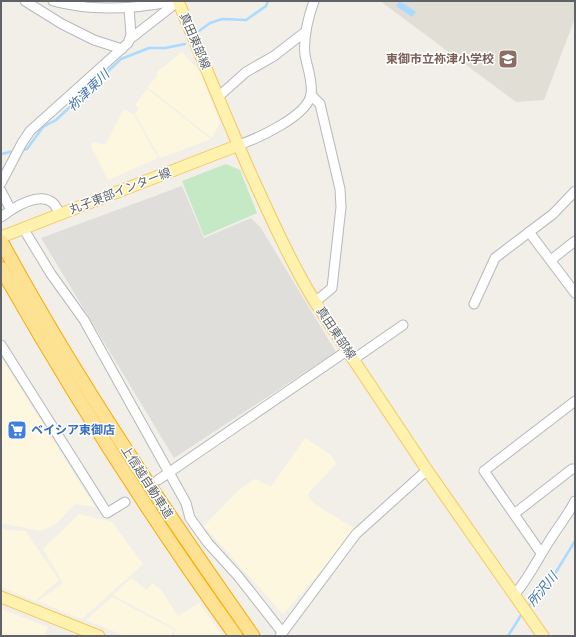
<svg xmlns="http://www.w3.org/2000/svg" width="576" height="637" font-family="Overpass,'Noto Sans JP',sans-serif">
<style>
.commercial{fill:#fef7e0}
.industrial{fill:#e0deda}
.education{fill:#e1ded6}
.green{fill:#c5e8c5}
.water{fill:#aadaff}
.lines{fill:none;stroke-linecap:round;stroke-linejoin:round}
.stream{stroke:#aadaff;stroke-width:2.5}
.minor-casing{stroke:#b5b8bc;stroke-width:11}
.major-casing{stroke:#f2c960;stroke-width:13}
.highway-casing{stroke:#f9ab00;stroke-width:15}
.minor{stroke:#fff;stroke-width:9}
.major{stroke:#fff2af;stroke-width:11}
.highway{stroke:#fde293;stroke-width:13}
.labels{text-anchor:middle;stroke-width:3;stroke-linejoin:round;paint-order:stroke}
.street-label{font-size:12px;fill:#5f6368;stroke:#fff}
.education-label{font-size:12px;font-weight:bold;fill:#785e54;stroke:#fff;text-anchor:end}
.shop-label{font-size:12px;font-weight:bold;fill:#366cbe;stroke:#fff;text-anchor:start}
.water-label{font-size:13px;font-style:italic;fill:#4174aa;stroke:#fff}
</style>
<rect width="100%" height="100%" fill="#f1efe8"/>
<g class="commercial">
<path d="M182,52l19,21 19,50 -8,15 -65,-51 10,-11v-4z"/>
<path d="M147,89l64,50 -51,19 -25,-44 4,-5 -4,-4z"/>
<path d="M124,109l10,6 24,43 -50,22 -17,-34 2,-4 12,3z"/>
<path d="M1,357l94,150 -20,-3 -19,20 -15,7 -40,-8z"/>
<path d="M305,438l26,17 5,9 -27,28 -1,4 5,7 44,27 -74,84 -79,-88 35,-36 16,-11 16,8z"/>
<path d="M79,514l33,8 31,42 -61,55 -44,-18 25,-18 -20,-34z"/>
<path d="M1,526l4,4 20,1 34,49 -24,21 -34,-14z"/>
<path d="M131,578l16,12 5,-7 10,8 16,25 21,-13 24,33h-50l3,-7 -63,-34z"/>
<path d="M112,597l62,33 -4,6h-45l-39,-16z"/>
<path d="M1,609l47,18 -4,9h-43z"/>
</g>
<path class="industrial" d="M182,186l22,52 47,-20 10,10 75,124 -162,106 -133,-220z"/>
<path class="education" d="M380,1h195v17l-31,82 -28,2z"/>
<path class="green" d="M226,164l14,6 17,43 -53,23 -22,-55z"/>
<path class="water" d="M400,1l16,11 -4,5 -16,-11z"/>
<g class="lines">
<g class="stream">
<path d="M199,31l11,-8 12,-4 24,1 20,-14 2,-5"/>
<path d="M22,150l5,-1 16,-22 13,-7 65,-61 28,-11h16l20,-4"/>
<path d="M1,154l14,-3"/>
<path d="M527,608l17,-19 4,-4 27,-44"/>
<path d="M508,636l15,-24"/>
</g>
<g class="minor-casing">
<g id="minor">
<path d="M25,1l37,23 32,16 28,9"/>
<path d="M53,1c40,11 81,8 121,0"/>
<path d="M130,39l41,-32"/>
<path d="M311,95l9,9 20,85 1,18 -9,81 -17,14"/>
<path d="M218,97l28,-25 28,-16 31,-24"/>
<path d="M239,145c19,-7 69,-29 72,-51 2,-13 -4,-27 -6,-39 -2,-18 3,-37 9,-54"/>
<path d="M1,183l21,-40 8,-12 98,-88 3,-8 -2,-27"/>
<path d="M1,191l10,19 -10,7"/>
<path d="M11,210c11,-7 30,-17 42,-7 3,3 5,7 7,11"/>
<path d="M23,228l28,46 33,46 102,183 4,15 18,25 30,33 44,56"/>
<path d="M529,232l46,61"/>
<path d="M551,260l24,-19"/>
<path d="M474,304l21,-46 58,-44 22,-23"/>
<path d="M1,345l106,168 18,-11"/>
<path d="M354,359l49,-34"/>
<path d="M158,480l190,-130"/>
<path d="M514,514l58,-45h3"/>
<path d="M541,553l-57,-82 91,-70"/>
<path d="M515,594c14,-16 23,-36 35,-54 8,-13 18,-25 25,-39"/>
<path d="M280,636l76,-102 71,-64"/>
</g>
</g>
<g class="major-casing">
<g id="major">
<path d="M178,1c24,57 47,114 72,171 20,44 40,89 65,130l112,168 116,166"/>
<path d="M1,237l238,-92"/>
<path d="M1,597l98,39"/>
</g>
</g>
<g class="highway-casing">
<g id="highway">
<path d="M1,241c74,137 162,267 252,395"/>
<path d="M1,268c72,127 150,250 235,368"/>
</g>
</g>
<use href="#minor" class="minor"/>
<use href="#major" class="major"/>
<use href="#highway" class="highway"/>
</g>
<defs>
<g id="school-square" transform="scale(1)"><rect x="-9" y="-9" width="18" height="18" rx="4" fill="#8d6e63" stroke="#fff"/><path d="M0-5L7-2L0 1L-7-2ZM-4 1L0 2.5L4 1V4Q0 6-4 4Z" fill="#fff"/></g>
<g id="supermarket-square" transform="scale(1)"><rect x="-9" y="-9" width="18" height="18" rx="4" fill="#3f7fe0" stroke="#fff"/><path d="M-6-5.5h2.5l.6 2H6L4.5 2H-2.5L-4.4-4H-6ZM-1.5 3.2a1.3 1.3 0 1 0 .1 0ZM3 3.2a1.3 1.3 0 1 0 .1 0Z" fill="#fff"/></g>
</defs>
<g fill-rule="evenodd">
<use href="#school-square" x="508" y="59"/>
<use href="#supermarket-square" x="17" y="430"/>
</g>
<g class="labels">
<g class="street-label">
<text transform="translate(195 41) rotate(67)" y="4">真田東部線</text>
<text transform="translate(120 191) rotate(-21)" y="4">丸子東部インター線</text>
<text transform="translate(336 333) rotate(56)" y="4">真田東部線</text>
<text transform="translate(147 482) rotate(57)" y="4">上信越自動車道</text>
</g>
<g class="education-label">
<text x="494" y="63">東御市立祢津小学校</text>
</g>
<g class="shop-label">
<text x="31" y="434">ベイシア東御店</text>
</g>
<g class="water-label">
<text transform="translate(88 90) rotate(-44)" y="5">祢津東川</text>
<text transform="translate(542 589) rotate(-51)" y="5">所沢川</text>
</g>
</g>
<rect width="576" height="637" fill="none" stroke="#5f6368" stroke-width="4"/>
</svg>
